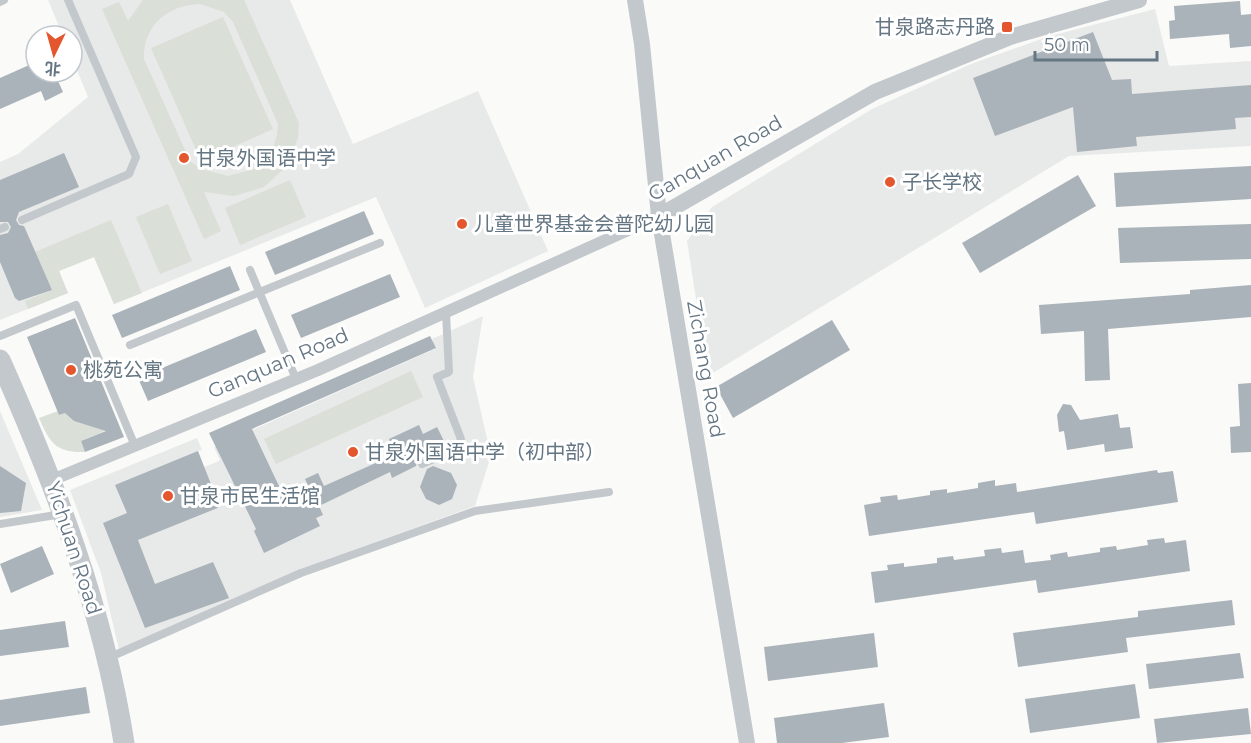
<svg xmlns="http://www.w3.org/2000/svg" width="1251" height="743" font-family="Montserrat,'Noto Sans SC',sans-serif">
<style>
.built{fill:#e8e9e9}
.green{fill:#dadfd7;fill-rule:evenodd}
.building{fill:#aab3b9}
.lines{fill:none;stroke-linecap:round;stroke-linejoin:round}
.service{stroke:#c3c8cc;stroke-width:8}
.pedestrian{stroke:#c3c8cc;stroke-width:12}
.minor{stroke:#c3c8cc;stroke-width:16}
.tertiary{stroke:#c3c8cc;stroke-width:21}
.poi-dot{fill:#e4572e;stroke:#fff;stroke-width:2}
.labels{text-anchor:middle;stroke-width:6;stroke-linejoin:round;paint-order:stroke}
.poi-label{font-size:20px;fill:#657683;stroke:#fff;text-anchor:start}
.street-label{font-size:20px;fill:#657683;stroke:#fff}
</style>
<rect width="100%" height="100%" fill="#fafaf8"/>
<g class="built">
<path d="M48,0h242l63,144 125,-53 70,160 -123,57 -49,-111 -262,107 -20,-47 -35,14 9,22 -68,27v-158l18,-8 70,-57 -16,-39v-22h-9z"/>
<path d="M1155,9l14,57 82,-5v85l-182,10 -361,220 -21,-135 25,-34 160,-98 99,-45 79,-28z"/>
<path d="M483,316l-10,61 18,79 -16,50 -174,63 -182,81 -18,-77 -31,-83 127,-52 5,12 -5,1 7,16 13,-5 3,-2 -6,-13 221,-98 -3,-10z"/>
<path d="M0,411l42,99 -42,7z"/>
</g>
<g class="green">
<path d="M143,0h101l55,123 -1,15 -11,28 -23,21 -30,9 -30,-4 17,39 -17,8 -102,-230 17,-7 9,19zM200,4l24,8 9,10 45,102 -1,12 -5,14 -18,19 -26,7 -27,-7 -11,-8 -46,-102c-1,-34 24,-54 56,-55z"/>
<path d="M223,17l50,112 -72,32 -50,-113z"/>
<path d="M290,180l16,37 -66,28 -15,-37z"/>
<path d="M168,204l24,57 -32,13 -24,-57z"/>
<path d="M111,220l31,73 -28,11 -20,-47 -35,14 9,22 -40,16 -3,-8 27,-11 -17,-38z"/>
<path d="M411,371l12,26 -147,67 -12,-25z"/>
<path d="M58,411l1,4 8,-3 7,9 45,4 -38,16 4,11c-29,1 -35,-9 -46,-34z"/>
</g>
<g class="building">
<path d="M1240,1l1,14 10,-1v32l-21,2 -1,-14 -59,5 -1,-18 6,-1 -1,-14z"/>
<path d="M1093,32l19,48 19,-1 1,15 119,-9v32l-16,1 1,11 -100,8 1,9 -60,6 -4,-45 -78,29 -22,-58z"/>
<path d="M36,62v10h18l9,20 -18,9 -4,-10 -41,18v-31z"/>
<path d="M64,153l15,34 -60,25 -3,8 3,5 5,1 28,64 -33,11 -4,-3 -15,-36v-27l8,-2 3,-6 -3,-5h-8v-42z"/>
<path d="M1251,166v33l-135,8 -2,-34z"/>
<path d="M1078,175l18,31 -116,67 -18,-30z"/>
<path d="M364,211l10,23 -99,41 -10,-23z"/>
<path d="M1251,224v35l-131,4 -2,-35z"/>
<path d="M230,266l10,24 -118,48 -10,-23z"/>
<path d="M390,274l10,23 -99,41 -10,-23z"/>
<path d="M1251,285v32l-143,12 2,51 -25,1 -1,-50 -43,3 -2,-29 151,-11v-4z"/>
<path d="M75,318l49,119 -39,15 -4,-11 25,-10 -32,-10 -9,-8 -6,2 -32,-78z"/>
<path d="M832,320l18,30 -117,68 -17,-31z"/>
<path d="M256,329l10,23 -118,49 -10,-23z"/>
<path d="M430,336l6,12 -184,81 35,74 24,-11 -6,-13 13,-6 6,13 72,-32 -7,-15 30,-14 4,9 14,-7 7,14 -36,17 9,3 -1,5 -24,12 -2,-6 -71,34 4,9 -7,3 4,8 -56,27 -10,-22 2,-2 -47,-96z"/>
<path d="M1251,383v69l-20,1 -1,-26 10,-1 -2,-42z"/>
<path d="M1063,404l8,1 9,15 38,-6 2,14 10,-1 3,21 -28,4 -1,-8 -37,6 -3,-19 -5,1 -2,-17z"/>
<path d="M198,451l22,56 -82,33 17,44 58,-22 16,36 -84,30 -42,-105 24,-10 -12,-28z"/>
<path d="M0,466l26,17 -5,28 -21,2z"/>
<path d="M433,466l18,7 6,12 -5,14 -13,6 -13,-6 -6,-12 7,-18z"/>
<path d="M1157,470l1,3 15,-2 5,31 -142,22 -2,-12 -165,24 -5,-31 17,-3 -1,-5 17,-2 1,5 32,-5v-4l17,-2v4l31,-5v-5l17,-3v6l21,-3 1,9z"/>
<path d="M1164,538l1,5 21,-3 4,31 -152,22 -2,-13 -161,23 -4,-31 17,-2 -1,-5 17,-2v4l33,-4v-5l16,-2 1,4 31,-4 -1,-6 17,-2 1,5 21,-3 2,13 26,-3 -1,-5 17,-3 1,5 32,-5v-4l16,-2 1,4 31,-5 -1,-5z"/>
<path d="M42,546l12,28 -43,19 -11,-29z"/>
<path d="M1232,600l3,25 -109,13 2,14 -110,15 -5,-34 125,-16v-6z"/>
<path d="M65,621l4,26 -69,9v-26z"/>
<path d="M874,633l4,34 -110,14 -4,-34z"/>
<path d="M1240,653l4,25 -95,11 -3,-25z"/>
<path d="M1135,684l5,34 -110,15 -5,-34z"/>
<path d="M86,687l4,26 -90,13v-26z"/>
<path d="M884,703l5,34 -47,6h-65l-3,-25z"/>
<path d="M1248,708l3,26 -94,9 -3,-24z"/>
</g>
<g class="lines">
<g class="service">
<path d="M0,2l4,-2"/>
<path d="M22,220l107,-46 7,-17 -68,-157"/>
<path d="M0,229l5,-2"/>
<path d="M250,270l46,109"/>
<path d="M0,336l76,-31 59,141"/>
<path d="M130,345l250,-102"/>
<path d="M422,464l35,-15 4,-10 -24,-62 12,-5 -3,-59"/>
<path d="M0,524l62,-10"/>
<path d="M108,658l193,-85 174,-62 134,-19"/>
</g>
<path class="pedestrian" d="M52,480l266,-110 341,-154"/>
<g class="minor">
<path d="M635,0l7,44 17,172 88,527"/>
<path d="M659,216l216,-124 135,-55 129,-37"/>
</g>
<path class="tertiary" d="M0,360c55,124 103,248 124,383"/>
</g>
<g class="poi-dot">
<rect x="1001" y="21" width="12" height="12" rx="3"/>
<circle cx="184" cy="158" r="6"/>
<circle cx="890" cy="182" r="6"/>
<circle cx="462" cy="224" r="6"/>
<circle cx="71" cy="370" r="6"/>
<circle cx="353" cy="452" r="6"/>
<circle cx="168" cy="496" r="6"/>
</g>
<g class="labels">
<g class="poi-label">
<text x="995" y="34" text-anchor="end">甘泉路志丹路</text>
<text x="196" y="165">甘泉外国语中学</text>
<text x="902" y="189">子长学校</text>
<text x="474" y="231">儿童世界基金会普陀幼儿园</text>
<text x="83" y="377">桃苑公寓</text>
<text x="365" y="459">甘泉外国语中学（初中部）</text>
<text x="180" y="503">甘泉市民生活馆</text>
</g>
<g class="street-label">
<text transform="translate(715 158) rotate(-30)" y="7">Ganquan Road</text>
<text transform="translate(278 363) rotate(-23)" y="7">Ganquan Road</text>
<text transform="translate(706 369) rotate(80)" y="7">Zichang Road</text>
<text transform="translate(74 548) rotate(72)" y="7">Yichuan Road</text>
</g>
</g>
<g transform="translate(54 54) rotate(185)"><circle r="28" fill="#ffffff" stroke="#c1c8cd" stroke-width="1.5"/>
<path d="M0-4.5L10 22L0 15L-10 22Z" fill="#e4572e"/>
<text y="-9" font-size="16" font-weight="bold" text-anchor="middle" fill="#657683">北</text>
</g>
<path d="M1035 51v9h122v-9" fill="none" stroke="#657683" stroke-width="3"/>
<text x="1044" y="51" font-size="18" fill="#657683" stroke="#ffffff" stroke-width="4.5" paint-order="stroke">50 m</text>
</svg>
